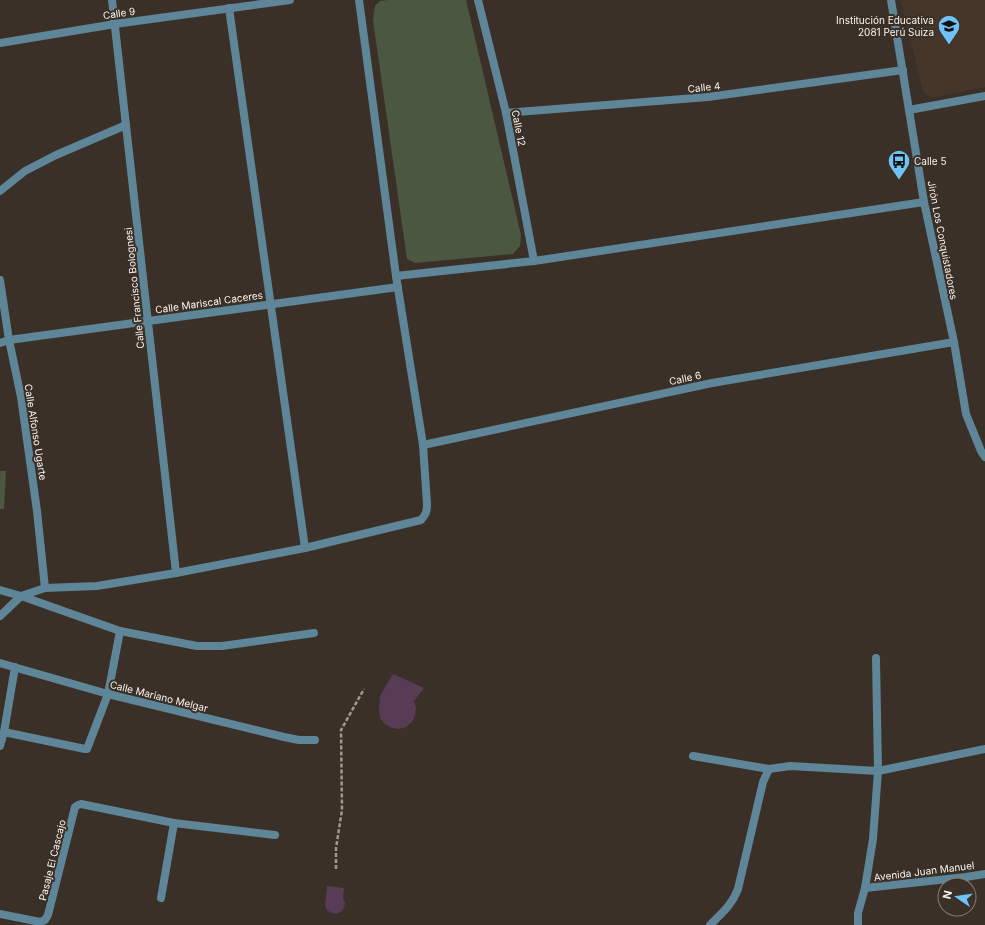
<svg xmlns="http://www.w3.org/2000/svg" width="985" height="925" font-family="Inter,sans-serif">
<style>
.built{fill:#453629}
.green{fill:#4c5742}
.building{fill:#583b55}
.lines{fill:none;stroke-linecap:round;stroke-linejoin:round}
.path{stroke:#a09891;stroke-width:2.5;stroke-dasharray:4 2;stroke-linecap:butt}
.service{stroke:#5e8698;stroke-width:8}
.minor{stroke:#5e8698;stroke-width:8}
.labels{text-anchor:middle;stroke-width:4;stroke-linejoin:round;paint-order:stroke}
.street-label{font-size:10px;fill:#f9f2ec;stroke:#3a3028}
.poi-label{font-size:10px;fill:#f9f2ec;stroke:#3a3028;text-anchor:end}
</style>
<rect width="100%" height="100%" fill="#3a3028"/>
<path class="built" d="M901,0h84v87l-55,11 -7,-7z"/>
<g class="green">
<path d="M388,0h78l55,235 -1,11 -7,8 -98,9 -8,-4 -34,-239 2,-14 5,-5z"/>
<path d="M0,471h6l-2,38h-4z"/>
</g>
<g class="building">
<path d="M393,674l31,14 -10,13 2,7 -1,8 -3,6 -6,5 -7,2 -7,-1 -7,-4 -5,-6 -1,-7 1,-15z"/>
<path d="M327,886l17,2 -1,10 2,5 -1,5 -3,4 -5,2 -5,-1 -4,-3 -2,-4z"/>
</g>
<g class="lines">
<path class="path" d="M336,869v-21l6,-38 -1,-80 23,-41"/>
<path class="service" d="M876,658l2,113"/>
<g class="minor">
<path d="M112,0l64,573"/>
<path d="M478,0l28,113 28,148"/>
<path d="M891,0l33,202 30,140 12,72 15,37 4,6"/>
<path d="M229,8l76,540"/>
<path d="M0,43l115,-19 175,-24"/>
<path d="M909,110l76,-14"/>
<path d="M506,113l202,-16 195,-27"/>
<path d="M0,191l25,-20 31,-16 70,-30"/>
<path d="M396,276l138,-15 390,-59"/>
<path d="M0,280l9,60 12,57 16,114 8,77"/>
<path d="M0,343l9,-3 389,-53"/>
<path d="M423,445l289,-62 242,-41"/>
<path d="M0,590l21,6 99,35 77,15h25l92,-13"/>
<path d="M0,616l21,-20 24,-8 52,-2 79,-13 129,-25 116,-28c5,-5 6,-9 6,-16l-4,-59 -27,-169 -37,-276"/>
<path d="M0,663l108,31 176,43 15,3h16"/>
<path d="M4,732l81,17h2l21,-55 12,-63"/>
<path d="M0,746l4,-14 11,-65"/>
<path d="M693,756l76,13"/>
<path d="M865,888l101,-11 19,-3"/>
<path d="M161,898l13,-75"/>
<path d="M0,914l40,8 5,-2 3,-5 27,-108 3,-2 3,-1 93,19 101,12"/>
<path d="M710,925c12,-12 22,-20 28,-36l25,-107 6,-13 21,-3 88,5 107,-22"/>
<path d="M858,925v-12l7,-25 8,-49 5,-68"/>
</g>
</g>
<defs>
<g id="school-pin" transform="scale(1.15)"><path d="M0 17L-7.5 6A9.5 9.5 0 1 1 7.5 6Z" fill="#70c1f4" stroke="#3a3028"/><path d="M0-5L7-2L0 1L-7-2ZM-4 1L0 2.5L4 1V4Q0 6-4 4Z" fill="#111"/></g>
<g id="bus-pin" transform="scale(1.15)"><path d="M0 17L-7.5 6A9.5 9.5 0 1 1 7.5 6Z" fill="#70c1f4" stroke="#3a3028"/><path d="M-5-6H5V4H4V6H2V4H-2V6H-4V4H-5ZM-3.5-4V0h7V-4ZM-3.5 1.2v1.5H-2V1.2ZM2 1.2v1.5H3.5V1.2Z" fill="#111"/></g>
</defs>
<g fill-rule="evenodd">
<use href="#school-pin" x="949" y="26"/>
<use href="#bus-pin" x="899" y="161"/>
</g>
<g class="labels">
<g class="street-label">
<text transform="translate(119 13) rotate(-8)" y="4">Calle 9</text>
<text transform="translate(704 87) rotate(-6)" y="4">Calle 4</text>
<text transform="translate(519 128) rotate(79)" y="4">Calle 12</text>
<text transform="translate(943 240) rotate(79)" y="4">Jirón Los Conquistadores</text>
<text transform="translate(134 288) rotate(-96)" y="4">Calle Francisco Bolognesi</text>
<text transform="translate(209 302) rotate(-8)" y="4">Calle Mariscal Caceres</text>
<text transform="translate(685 378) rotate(-12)" y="4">Calle 6</text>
<text transform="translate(36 432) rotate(81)" y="4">Calle Alfonso Ugarte</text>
<text transform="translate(159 696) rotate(14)" y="4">Calle Mariano Melgar</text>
<text transform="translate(52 860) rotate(-76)" y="4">Pasaje El Cascajo</text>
<text transform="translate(924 871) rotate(-7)" y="4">Avenida Juan Manuel</text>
</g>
<g class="poi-label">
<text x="934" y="24">Institución Educativa<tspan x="934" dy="12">2081 Perú Suiza</tspan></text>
<text x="914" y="165" text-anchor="start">Calle 5</text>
</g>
</g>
<g transform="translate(957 897) rotate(283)"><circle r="19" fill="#3a3028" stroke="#867e76"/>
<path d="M0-3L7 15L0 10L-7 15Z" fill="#70c1f4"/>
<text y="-6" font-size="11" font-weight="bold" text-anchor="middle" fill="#f9f2ec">N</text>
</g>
</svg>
